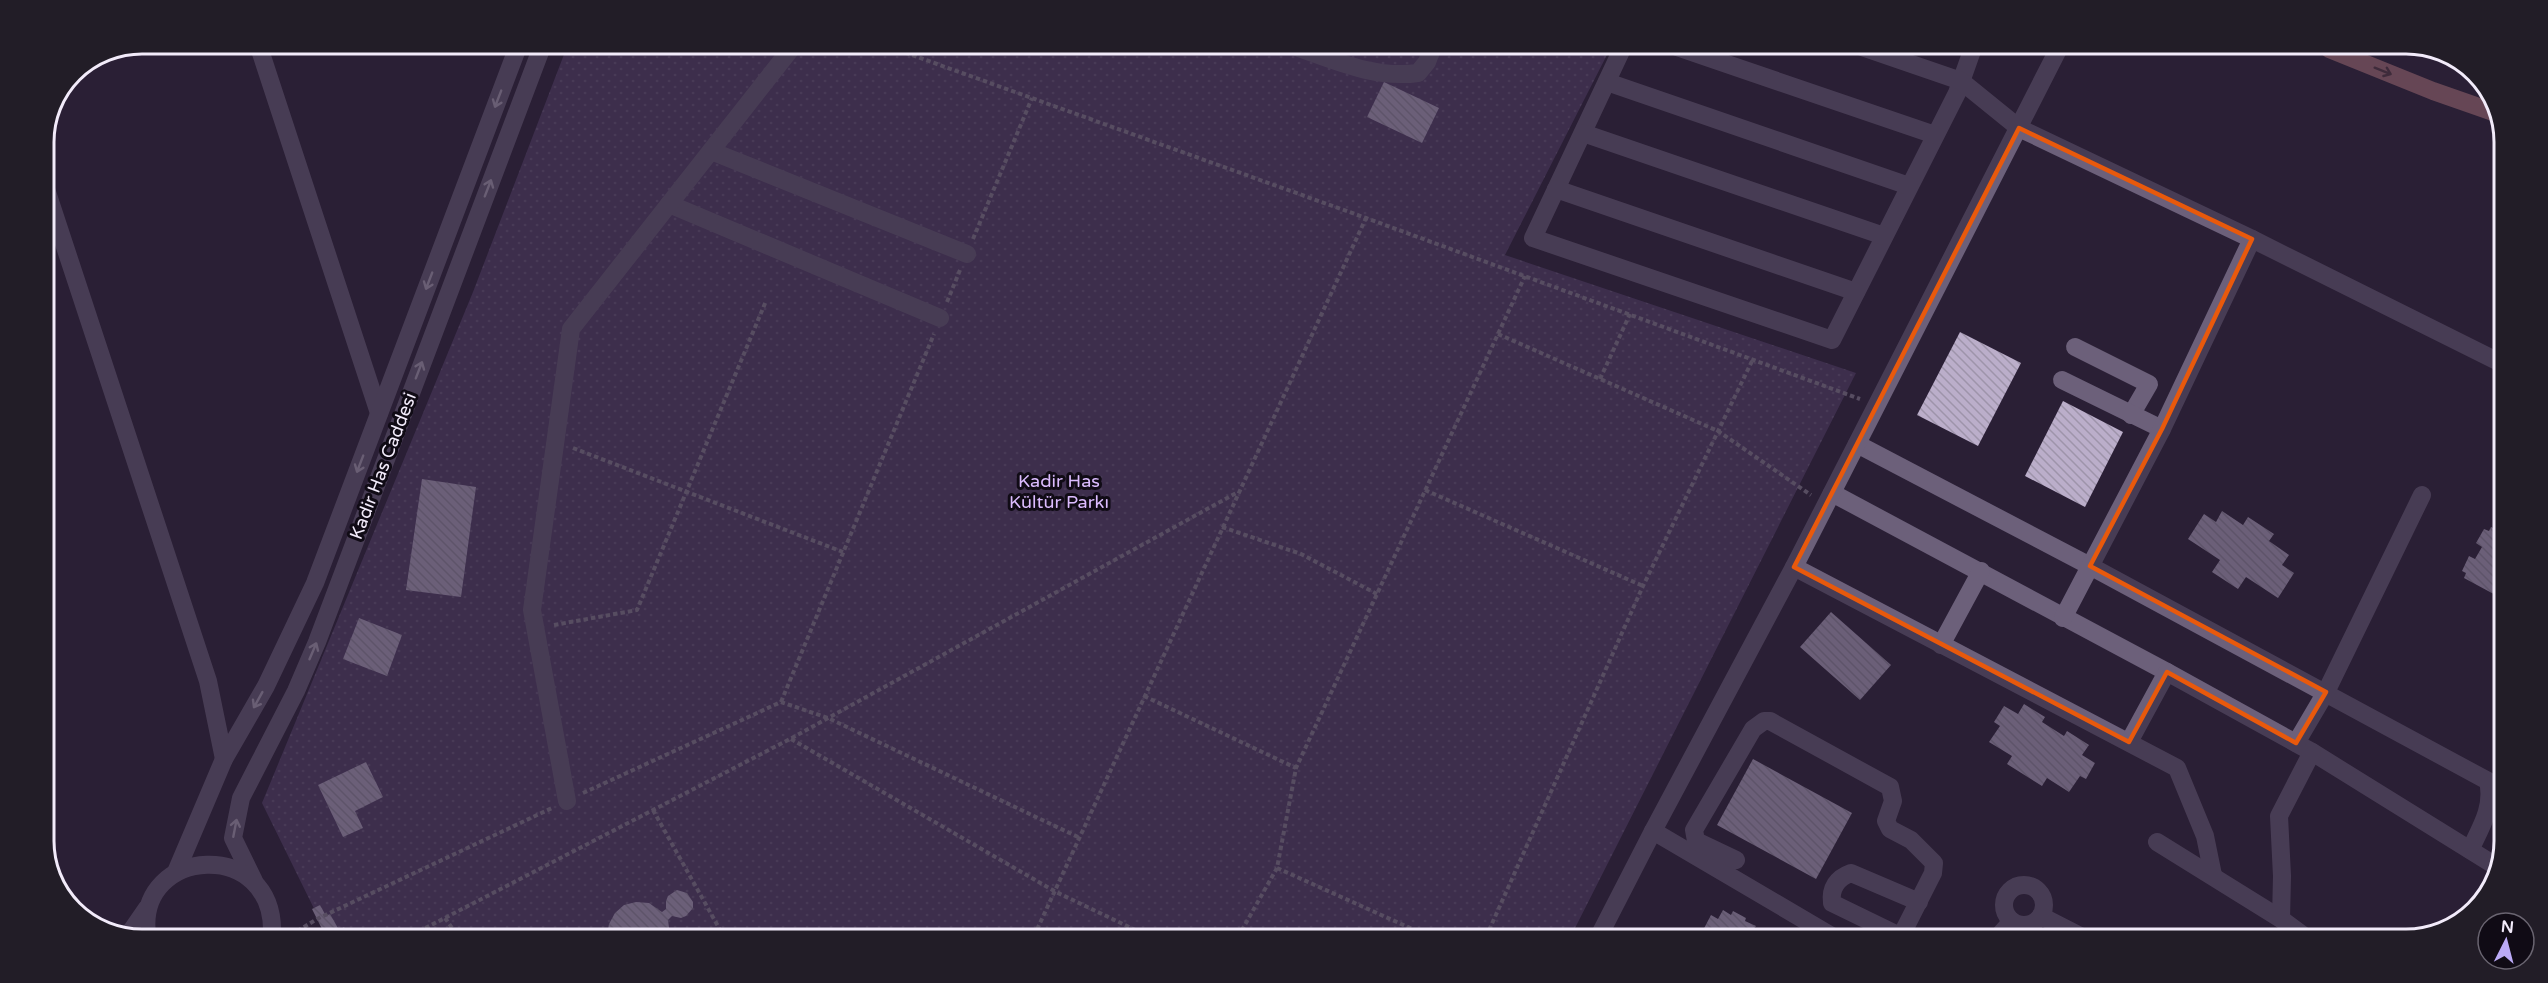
<svg xmlns="http://www.w3.org/2000/svg" width="2548" height="983" font-family="'Varela Round',sans-serif">
<style>
.park{fill:url(#park-dots)}
.building{fill:url(#building-back-hatch)}
.lines{fill:none;stroke-linecap:round;stroke-linejoin:round}
.path{stroke:#8e8597;stroke-width:4;stroke-dasharray:4.5 3;stroke-linecap:butt}
.minor{stroke:#6c607a;stroke-width:18}
.major{stroke:#af767c;stroke-width:18}
.oneway{stroke:#583b43}
.oneway2{stroke:#b6acc0}
.marked{fill:none;stroke:#e8590c;stroke-width:4.5;stroke-linejoin:round}
.labels{text-anchor:middle;stroke-width:6;stroke-linejoin:round;paint-order:stroke}
.street-label{font-size:18px;fill:#f2ebfa;stroke:#100b15}
.park-label{font-size:18px;fill:#dcbcff;stroke:#100b15}
.rim{fill:none;stroke:#f2ebfa;stroke-width:3}
</style>
<defs>
<pattern id="park-dots" width="8" height="8" patternUnits="userSpaceOnUse" patternTransform="scale(1.5)"><rect width="8" height="8" fill="#544069"/><path d="M2 2h.1M6 6h.1" fill="none" stroke="#6d5c7f" stroke-width="1.8" stroke-linecap="round"/></pattern>
<pattern id="building-back-hatch" width="6" height="6" patternUnits="userSpaceOnUse" patternTransform="scale(1.5)"><rect width="6" height="6" fill="#bbaeca"/><path d="M-1 5l2 2M0 0l6 6M5-1l2 2" fill="none" stroke="#9e94aa"/></pattern>
</defs>
<rect width="100%" height="100%" fill="#2a1f35"/>
<path class="park" d="M568,44l1043,3 -106,208 351,118 -286,565 -1243,-3 -65,-132 211,-511z"/>
<g class="building">
<path d="M1384,82l55,26 -17,35 -55,-26z"/>
<path d="M1960,332l61,31 -43,83 -61,-31z"/>
<path d="M2063,401l60,31 -38,75 -60,-31z"/>
<path d="M422,479l54,8 -15,110 -55,-7z"/>
<path d="M2222,511l21,14 5,-8 26,17 -5,7 20,14 -7,10 12,8 -16,25 -32,-21 -8,12 -26,-17 8,-12 -32,-21 16,-25 12,8z"/>
<path d="M2491,527l11,5 -1,66 -37,-20 2,-5 -4,-2 7,-15 6,3 7,-12 -6,-4 8,-14 5,2z"/>
<path d="M1831,612l60,53 -31,35 -60,-53z"/>
<path d="M359,618l43,17 -15,41 -44,-17z"/>
<path d="M2024,704l21,13 -3,5 22,14 3,-5 22,14 -7,10 13,8 -9,16 -6,-3 -11,16 -22,-14 -5,8 -35,-22 5,-8 -23,-14 11,-16 -6,-4 10,-16 14,8z"/>
<path d="M1753,759l99,54 -36,66 -99,-54z"/>
<path d="M366,762l17,35 -28,14 8,17 -20,9 -25,-52z"/>
<path d="M677,890l10,3 6,9v6l-7,8 -5,2 -9,-2 -4,4 2,15h-63l2,-11 6,-11 9,-8 12,-3 13,1 13,9 4,-3v-8l2,-5z"/>
<path d="M320,905l6,11 4,-2 9,16 5,-3 4,8h-23l-13,-26z"/>
<path d="M1723,910l8,5 2,-4 13,7 -1,3 11,5 -3,4 15,8h-69l12,-23 7,4z"/>
</g>
<g class="lines">
<g class="path">
<path d="M884,45l482,173 494,181"/>
<path d="M973,239l59,-141"/>
<path d="M947,302l13,-32"/>
<path d="M1498,334l220,97 93,64"/>
<path d="M1600,379l30,-65"/>
<path d="M573,448l270,104"/>
<path d="M1425,490l218,96"/>
<path d="M1222,527l79,27 76,40"/>
<path d="M554,625l83,-15 129,-309"/>
<path d="M1144,696l152,72"/>
<path d="M781,702l153,-368"/>
<path d="M791,739l265,153 94,45"/>
<path d="M583,793l198,-91 47,16 250,119"/>
<path d="M653,810l66,118 -1,8"/>
<path d="M1277,868l153,69"/>
<path d="M445,918l12,17"/>
<path d="M291,935l26,-16 235,-111"/>
<path d="M412,935l378,-196 448,-247"/>
<path d="M1034,936l332,-718"/>
<path d="M1238,937l39,-69 19,-100 229,-492"/>
<path d="M1486,937l157,-351 110,-227"/>
</g>
<g class="minor">
<path d="M258,44l121,369"/>
<path d="M1293,46c41,14 81,33 125,27l9,-11 6,-16"/>
<path d="M1623,47l-90,191 299,102 125,-247 16,-45"/>
<path d="M1677,47l258,88"/>
<path d="M1862,47l99,34 58,47 233,111 251,125"/>
<path d="M1607,82l302,104"/>
<path d="M1583,133l301,103"/>
<path d="M711,151l256,103"/>
<path d="M44,183l164,498 16,78"/>
<path d="M1556,189l300,103"/>
<path d="M669,204l271,114"/>
<path d="M2075,347l74,37 -18,31"/>
<path d="M2062,380l100,49"/>
<path d="M1857,444l233,122 398,215c6,26 -7,46 -18,69"/>
<path d="M1832,493l335,179 145,80 187,116"/>
<path d="M1794,567l383,201 28,68 8,39"/>
<path d="M2063,618l99,-189 90,-190"/>
<path d="M1941,645l40,-74"/>
<path d="M2129,742l38,-70"/>
<path d="M2296,743l30,-51 96,-197"/>
<path d="M567,801l-35,-191 39,-281 223,-284"/>
<path d="M1653,831l182,107"/>
<path d="M2157,842l124,77 27,20"/>
<path d="M1736,860l-40,-19 -2,-11 59,-101 11,-8h6l120,66 3,14 -7,20 4,8 21,11 23,23 -1,10 -33,65"/>
<path d="M176,872l48,-113 42,-73 49,-103 204,-539"/>
<path d="M254,881l-21,-43 8,-40 55,-107 21,-49 226,-598"/>
<circle cx="2024" cy="905" r="20"/>
<path d="M2041,916l45,23"/>
<path d="M2281,919l1,-43 -3,-60 33,-64"/>
<path d="M129,934l18,-26"/>
<path d="M147,934c-11,-88 129,-97 125,1"/>
<path d="M1598,938l55,-107 141,-264 265,-519"/>
<path d="M1904,938l-72,-35c-2,-15 5,-25 19,-30l68,29"/>
<path d="M1996,939l16,-18"/>
</g>
<path class="major" d="M2329,49l104,42 63,22"/>
</g>
<defs><path id="oneway-shaft" d="M-6 0H5M1.5-3L5.5 0L1.5 3" fill="none" stroke-width="1.6" stroke-linecap="round" stroke-linejoin="round" transform="scale(1.5)"/></defs>
<use class="oneway" href="#oneway-shaft" transform="translate(2383 71) rotate(22)"/>
<g class="oneway2">
<use href="#oneway-shaft" transform="translate(498 99) rotate(111)"/>
<use href="#oneway-shaft" transform="translate(488 188) rotate(-69)"/>
<use href="#oneway-shaft" transform="translate(429 281) rotate(111)"/>
<use href="#oneway-shaft" transform="translate(419 370) rotate(-69)"/>
<use href="#oneway-shaft" transform="translate(360 464) rotate(111)"/>
<use href="#oneway-shaft" transform="translate(313 651) rotate(-67)"/>
<use href="#oneway-shaft" transform="translate(258 700) rotate(119)"/>
<use href="#oneway-shaft" transform="translate(235 828) rotate(-79)"/>
</g>
<path d="M0 0H2548V983H0ZM2019,128l233,111 -90,190 -72,137 236,126 -30,51 -129,-71 -38,70 -335,-175z" fill="#2a1f35" fill-opacity=".55" fill-rule="evenodd"/>
<path class="marked" d="M2019,128l233,111 -90,190 -72,137 236,126 -30,51 -129,-71 -38,70 -335,-175z"/>
<g class="labels">
<g class="street-label">
<text transform="translate(383 466) rotate(-69)" y="6">Kadir Has Caddesi</text>
</g>
<g class="park-label">
<text x="1059" y="487">Kadir Has<tspan x="1059" dy="21">Kültür Parkı</tspan></text>
</g>
</g>
<path d="M0 0H2548V983H0ZM142 54H2406A88 88 0 0 1 2494 142V841A88 88 0 0 1 2406 929H142A88 88 0 0 1 54 841V142A88 88 0 0 1 142 54Z" fill="#221d27" fill-rule="evenodd"/>
<path class="rim" d="M142 54H2406A88 88 0 0 1 2494 142V841A88 88 0 0 1 2406 929H142A88 88 0 0 1 54 841V142A88 88 0 0 1 142 54Z"/>
<g transform="translate(2506 941) rotate(6)"><circle r="28" fill="#100b15" stroke="#6a6571" stroke-width="1.5"/>
<path d="M0-4.5L10 22L0 15L-10 22Z" fill="#bbaaf6"/>
<text y="-9" font-size="16" font-weight="bold" text-anchor="middle" fill="#f2ebfa">N</text>
</g>
</svg>
